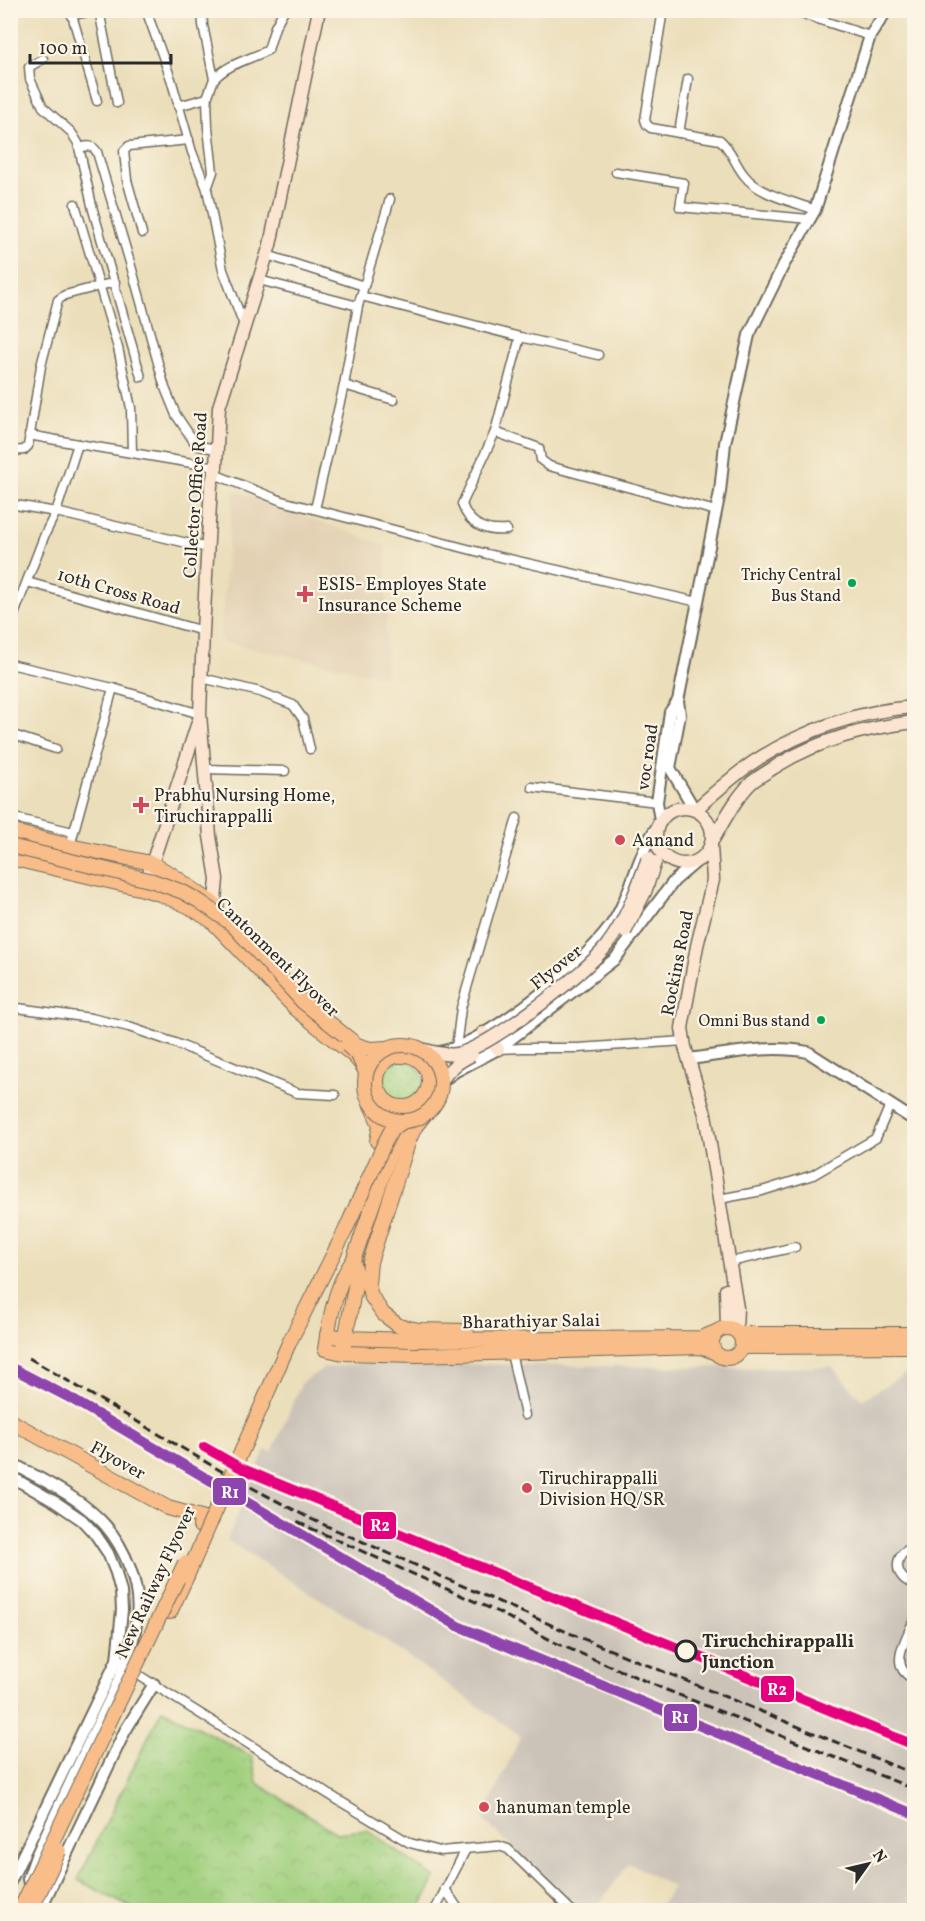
<svg xmlns="http://www.w3.org/2000/svg" width="925" height="1921" font-family="Vollkorn,serif">
<style>
.built{fill:#e3d1b4}
.railway{fill:#cbc3b8}
.grass{fill:url(#grass-dots);stroke:#667e55;stroke-width:1.5}
.park{fill:url(#park-crowns);stroke:#667e55;stroke-width:1.5}
.lines{fill:none;stroke-linecap:round;stroke-linejoin:round}
.minor-casing{stroke:#6e6a5d;stroke-width:11}
.tertiary-casing{stroke:#6e6a5d;stroke-width:14}
.secondary-casing{stroke:#6e6a5d;stroke-width:15}
.primary-casing{stroke:#6e6a5d;stroke-width:16}
.trunk-casing{stroke:#6e6a5d;stroke-width:16}
.minor{stroke:#fff;stroke-width:8}
.tertiary{stroke:#fff;stroke-width:10}
.secondary{stroke:#fce5d0;stroke-width:12}
.primary{stroke:#f8bd89;stroke-width:14}
.trunk{stroke:#f8bd89;stroke-width:14}
.rail{stroke:#2b2b2b;stroke-width:3;stroke-dasharray:9 4.5;stroke-linecap:butt}
.secondary-bridge-casing{stroke:#6e6a5d;stroke-width:15;stroke-linecap:butt}
.trunk-bridge-casing{stroke:#6e6a5d;stroke-width:16;stroke-linecap:butt}
.secondary-bridge{stroke:#fce5d0;stroke-width:12}
.trunk-bridge{stroke:#f8bd89;stroke-width:14}
.rail-1-casing{stroke:#fcf5e5;stroke-width:15}
.rail-2-casing{stroke:#fcf5e5;stroke-width:15}
.rail-1{stroke:#8e44ad;stroke-width:10}
.rail-2{stroke:#e5007d;stroke-width:10}
.bus-dot{fill:#00a651;stroke:#fcf5e5;stroke-width:2}
.poi-dot{fill:#d1495b;stroke:#fcf5e5;stroke-width:2}
.stop-dot{fill:#fcf5e5;stroke:#2b2b2b;stroke-width:3}
.labels{text-anchor:middle;stroke-width:4.5;stroke-linejoin:round;paint-order:stroke}
.bus-label{font-size:16px;fill:#2b2b2b;stroke:#fcf5e5;text-anchor:end}
.street-label{font-size:18px;fill:#2b2b2b;stroke:#fcf5e5}
.poi-label{font-size:18px;fill:#2b2b2b;stroke:#fcf5e5;text-anchor:start}
.stop-label{font-size:18px;font-weight:bold;fill:#2b2b2b;stroke:#fcf5e5;text-anchor:start}
.line-badge{stroke:#fcf5e5;stroke-width:2}
.badge-label{font-size:16px;text-anchor:middle;font-weight:bold;fill:#fff}
</style>
<defs>
<pattern id="grass-dots" width="8" height="8" patternUnits="userSpaceOnUse" patternTransform="scale(1.5)"><rect width="8" height="8" fill="#a1d07f"/><path d="M2 2h.1M6 6h.1" fill="none" stroke="#8bb36e" stroke-width="1.8" stroke-linecap="round"/></pattern>
<pattern id="park-crowns" width="20" height="18" patternUnits="userSpaceOnUse" patternTransform="scale(1.5)"><rect width="20" height="18" fill="#a1d07f"/><path d="M2 6a3 3 0 1 1 6 0M12 15a3 3 0 1 1 6 0" fill="none" stroke="#8bb36e"/></pattern>
</defs>
<rect width="100%" height="100%" fill="#fcf5e5"/>
<filter id="ink" filterUnits="userSpaceOnUse"><feTurbulence type="fractalNoise" baseFrequency=".0167" numOctaves="2"/><feDisplacementMap in="SourceGraphic" scale="12" xChannelSelector="R" yChannelSelector="G"/><feConvolveMatrix kernelMatrix="1 2 1 2 8 2 1 2 1" color-interpolation-filters="sRGB"/></filter>
<filter id="wash" filterUnits="userSpaceOnUse"><feTurbulence type="fractalNoise" baseFrequency=".008" numOctaves="4" result="noise"/><feDisplacementMap in="SourceGraphic" scale="24" xChannelSelector="R" yChannelSelector="G"/><feGaussianBlur stdDeviation="1.35" result="paint"/><feColorMatrix in="noise" values="0 0 0 0 0 0 0 0 0 0 0 0 0 0 0 0 0 1.4 0 .05"/><feComposite in="paint" operator="in"/></filter>
<g filter="url(#wash)">
<rect width="100%" height="100%" fill="#ebdeba"/>
<path class="built" d="M233,490l153,56v131l-166,-36z"/>
<path class="railway" d="M363,1363l401,5 68,-1 30,33 52,-32v542h-257l16,-23 -44,-24 -34,47h-12l-101,-91 39,-83 -144,-101 -150,-95 38,-90 7,2 30,-70 22,-14z"/>
<circle class="grass" cx="402" cy="1082" r="21"/>
<path class="park" d="M162,1709l90,47 5,27 79,50 31,-3 68,48 -16,32h-284l-57,-30z"/>
</g>
<g filter="url(#ink)">
<g class="lines">
<g class="minor-casing">
<g id="minor">
<path d="M146,10l25,69 21,73 15,37 16,81 21,55"/>
<path d="M202,10l1,15 11,54 -7,19 1,30 5,44 -6,17"/>
<path d="M663,10l-18,110 2,5 4,3 69,12c11,9 15,24 24,35 15,20 48,26 71,35"/>
<path d="M790,10l80,26"/>
<path d="M70,11l2,4 25,86"/>
<path d="M72,15l21,-4 7,4 17,88"/>
<path d="M43,59l-14,8 1,12 13,28 28,25 7,11 15,67 48,167"/>
<path d="M214,79c15,-16 35,-19 54,-29l7,-23 9,-17"/>
<path d="M178,106l29,-8"/>
<path d="M679,133l9,-54"/>
<path d="M79,148c8,-2 13,-4 18,4l34,114 34,122 11,27 19,28 4,3 18,3"/>
<path d="M616,172l68,11 -4,24 129,12"/>
<path d="M75,204l43,144 13,60 1,45"/>
<path d="M142,233l-15,-53 -3,-29 5,-5 60,-6"/>
<path d="M267,255l97,31 26,-87"/>
<path d="M259,280l99,26"/>
<path d="M361,296l159,41 78,18"/>
<path d="M520,337l-25,95 44,16 2,12 8,6 167,45"/>
<path d="M344,385l50,15"/>
<path d="M495,432l-33,72c7,22 25,28 45,26"/>
<path d="M29,435l49,9"/>
<path d="M10,451l14,-1 4,-4 13,-80 17,-66 7,-5 50,-13"/>
<path d="M214,474l68,27 205,53 211,48"/>
<path d="M10,504l46,8 152,36"/>
<path d="M315,509l29,-124 14,-79 6,-20"/>
<path d="M27,582l176,49"/>
<path d="M10,625l35,-91 11,-22 22,-68 138,23"/>
<path d="M10,664l103,24 87,26"/>
<path d="M202,678l58,14 33,13 10,14 7,30"/>
<path d="M10,734l46,15"/>
<path d="M204,769l81,2"/>
<path d="M532,787l125,15"/>
<path d="M10,817l63,15"/>
<path d="M70,846l43,-158"/>
<path d="M10,1007l81,11 38,9 46,16 122,50 38,2"/>
<path d="M456,1048l5,-40 56,-190"/>
<path d="M498,1049l25,-1h55l107,-7"/>
<path d="M719,1199l43,-8 51,-16 63,-37 14,-33"/>
<path d="M730,1262l65,-15"/>
<path d="M511,1353l14,62"/>
<path d="M914,1548c-22,4 -21,31 0,36"/>
<path d="M914,1620c-8,19 -27,47 0,59"/>
<path d="M132,1671l206,129 72,43 30,8 59,-5 9,3 63,61"/>
<path d="M445,1889l14,21"/>
<path d="M435,1910l31,-61"/>
</g>
</g>
<g class="tertiary-casing">
<g id="tertiary">
<path d="M695,810l-25,-42 10,-53 -2,-14 42,-209 5,-49 24,-108 34,-69 32,-56 55,-174 17,-26"/>
<path d="M660,820l-3,-18 13,-90 8,-11"/>
<path d="M412,1057c15,-2 30,-4 44,-10 44,-16 135,-88 159,-128 18,-30 22,-64 42,-92"/>
<path d="M689,1059c41,-5 78,-15 119,-7l106,68"/>
<path d="M426,1092l30,-21 42,-22 117,-90 59,-78 21,-18"/>
<path d="M10,1462c33,19 70,35 95,63 20,23 36,61 32,93 -5,41 -25,77 -43,114 -19,41 -39,82 -58,124l-8,23 1,5"/>
<path d="M10,1476l47,27 25,17 14,15 12,18 8,20 5,19 1,18 -5,50 -107,222"/>
<path d="M10,1900l6,10"/>
<path d="M40,1910l85,-179 29,-47"/>
</g>
</g>
<g class="secondary-casing">
<g id="secondary">
<circle cx="684" cy="836" r="28"/>
<path d="M695,810c19,-17 39,-35 60,-49 49,-31 102,-50 159,-54"/>
<path d="M712,841c12,-20 23,-42 39,-58 8,-7 18,-12 27,-18 43,-26 88,-37 136,-43"/>
<path d="M711,845l2,35 -16,66 -15,82 3,19 20,67 32,194 -1,23"/>
<path d="M144,888l55,-169"/>
<path d="M214,911l3,-32 -7,-43 -10,-122 3,-83 8,-146 5,-18 3,-60 51,-162 49,-235"/>
<path d="M483,1033l15,16"/>
<path d="M726,1290l1,37"/>
</g>
</g>
<g class="primary-casing">
<g id="primary">
<path d="M10,831l60,15 81,17 20,11 46,32"/>
<path d="M10,858l133,31 17,5 28,12 24,15 83,87 59,48 15,18 12,20"/>
<path d="M371,1050l20,5 12,1"/>
<circle cx="403" cy="1081" r="26"/>
<path d="M420,1101l-19,26 -7,16 -41,118c-17,21 -24,61 -28,88l18,4 74,2 284,-8 13,5"/>
<path d="M425,1114l-10,13 -6,13 -39,122 -2,22 3,12 12,18 16,12 20,4 48,1"/>
<circle cx="727" cy="1343" r="15"/>
<path d="M739,1334h175"/>
<path d="M327,1335l18,3 67,2 289,-2 15,-6"/>
<path d="M344,1345l13,-69 -4,-15"/>
<path d="M742,1347l172,-1"/>
<path d="M10,1421l158,87 44,12"/>
</g>
</g>
<g class="trunk-casing">
<g id="trunk">
<path d="M370,1103l10,22 -3,16"/>
<path d="M200,1526l4,-8"/>
<path d="M170,1612l17,-36"/>
</g>
</g>
<use href="#minor" class="minor"/>
<use href="#tertiary" class="tertiary"/>
<use href="#secondary" class="secondary"/>
<use href="#primary" class="primary"/>
<use href="#trunk" class="trunk"/>
<g class="rail">
<path d="M29,1358l199,117 83,44 263,116 340,139"/>
<path d="M10,1367l58,30 390,229 456,188"/>
<path d="M274,1482l640,263"/>
<path d="M297,1522l201,90 60,32 111,47 245,98"/>
</g>
<g class="secondary-bridge-casing">
<g id="secondary-bridge">
<path d="M625,932l20,-40 10,-30"/>
<path d="M421,1049c12,3 24,7 36,5 32,-6 130,-82 150,-109 20,-26 30,-57 41,-87"/>
<path d="M441,1081c9,-13 17,-19 31,-26"/>
</g>
</g>
<g class="trunk-bridge-casing">
<g id="trunk-bridge">
<path d="M10,846l143,35 30,11 16,9 33,23 71,78 54,43 13,4 17,-1"/>
<circle cx="403" cy="1083" r="38"/>
<path d="M347,1045l11,10 8,18"/>
<path d="M187,1576l102,-233 56,-112 40,-89 7,-13 12,-8"/>
<path d="M20,1910l165,-347"/>
<path d="M31,1910l28,-59"/>
</g>
</g>
<use href="#secondary-bridge" class="secondary-bridge"/>
<use href="#trunk-bridge" class="trunk-bridge"/>
<g class="rail-1-casing">
<path id="rail-1" d="M10,1367l58,30 390,229 456,188"/>
</g>
<g class="rail-2-casing">
<path id="rail-2" d="M204,1447l37,21 33,14 640,263"/>
</g>
<use href="#rail-1" class="rail-1"/>
<use href="#rail-2" class="rail-2"/>
</g>
</g>
<g class="bus-dot">
<circle cx="852" cy="583" r="5"/>
<circle cx="821" cy="1020" r="5"/>
</g>
<g class="poi-dot">
<path d="M302 585h6v6h6v6h-6v6h-6v-6h-6v-6h6z"/>
<path d="M138 796h6v6h6v6h-6v6h-6v-6h-6v-6h6z"/>
<circle cx="620" cy="840" r="6"/>
<circle cx="527" cy="1488" r="6"/>
<circle cx="484" cy="1807" r="6"/>
</g>
<circle class="stop-dot" cx="686" cy="1651" r="10"/>
<g class="labels">
<g class="bus-label">
<text x="841" y="580">Trichy Central<tspan x="841" dy="21">Bus Stand</tspan></text>
<text x="810" y="1026">Omni Bus stand</text>
</g>
<g class="street-label">
<text transform="translate(195 495) rotate(-86)" y="6">Collector Office Road</text>
<text transform="translate(119 591) rotate(16)" y="6">10th Cross Road</text>
<text transform="translate(647 757) rotate(-82)" y="6">voc road</text>
<text transform="translate(278 957) rotate(44)" y="6">Cantonment Flyover</text>
<text transform="translate(677 963) rotate(-79)" y="6">Rockins Road</text>
<text transform="translate(556 967) rotate(-39)" y="6">Flyover</text>
<text transform="translate(531 1321) rotate(-1)" y="6">Bharathiyar Salai</text>
<text transform="translate(118 1460) rotate(29)" y="6">Flyover</text>
<text transform="translate(155 1582) rotate(-65)" y="6">New Railway Flyover</text>
</g>
<g class="poi-label">
<text x="318" y="590">ESIS- Employes State<tspan x="318" dy="21">Insurance Scheme</tspan></text>
<text x="154" y="801">Prabhu Nursing Home,<tspan x="154" dy="21">Tiruchirappalli</tspan></text>
<text x="632" y="846">Aanand</text>
<text x="539" y="1484">Tiruchirappalli<tspan x="539" dy="21">Division HQ/SR</tspan></text>
<text x="496" y="1813">hanuman temple</text>
</g>
<g class="stop-label">
<text x="702" y="1647">Tiruchchirappalli<tspan x="702" dy="21">Junction</tspan></text>
</g>
</g>
<g class="line-badge">
<rect x="212" y="1477" width="35" height="29" rx="6" fill="#8e44ad"/>
<rect x="362" y="1511" width="35" height="29" rx="6" fill="#e5007d"/>
<rect x="760" y="1675" width="35" height="28" rx="6" fill="#e5007d"/>
<rect x="663" y="1703" width="35" height="29" rx="6" fill="#8e44ad"/>
</g>
<g class="badge-label">
<text x="230" y="1498">R1</text>
<text x="380" y="1531">R2</text>
<text x="777" y="1695">R2</text>
<text x="680" y="1723">R1</text>
</g>
<rect width="925" height="1921" fill="none" stroke="#fcf5e5" stroke-width="36"/>
<g transform="translate(868 1864) rotate(56)" stroke="#fcf5e5" stroke-width="4.5" paint-order="stroke">
<path d="M0-4.5L10 22L0 15L-10 22Z" fill="#2b2b2b"/>
<text y="-9" font-size="16" font-weight="bold" text-anchor="middle" fill="#2b2b2b">N</text>
</g>
<path d="M30 54v9h141v-9" fill="none" stroke="#2b2b2b" stroke-width="3"/>
<text x="39" y="54" font-size="18" fill="#2b2b2b" stroke="#fcf5e5" stroke-width="4.5" paint-order="stroke">100 m</text>
</svg>
